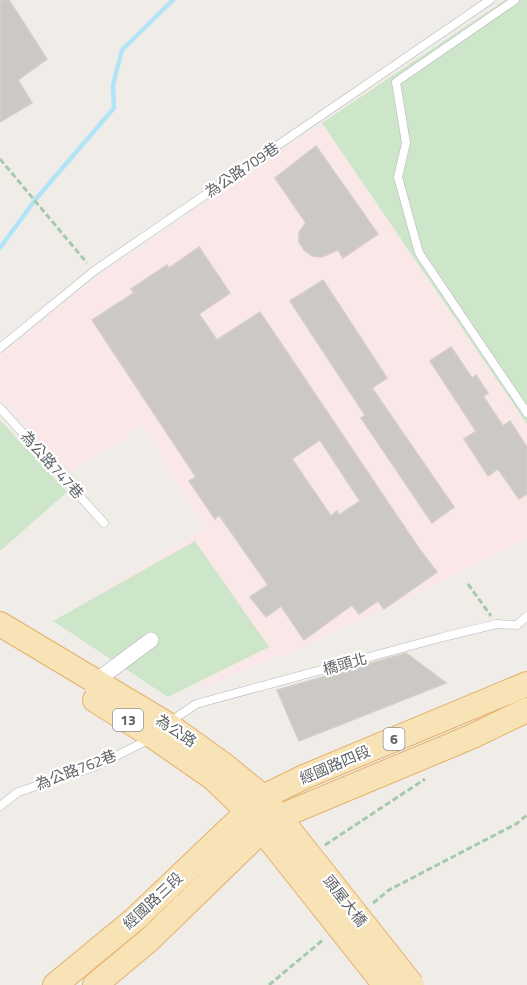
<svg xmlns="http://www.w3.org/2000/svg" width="527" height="985" font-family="'Titillium Web','Noto Sans TC',sans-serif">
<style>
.medical{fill:#fae8e9}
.green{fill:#cde5c8}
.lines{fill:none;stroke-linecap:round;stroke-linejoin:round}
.stream{stroke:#b2e4f7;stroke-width:4.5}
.building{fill:#ccc8c5;stroke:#d4cec7;stroke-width:1.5;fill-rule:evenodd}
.lane-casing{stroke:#b3b6b9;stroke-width:9}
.street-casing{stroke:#b3b6b9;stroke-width:16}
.primary-casing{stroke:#e4b06d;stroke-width:26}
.path{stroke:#a4caaa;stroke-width:3;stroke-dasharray:6 3;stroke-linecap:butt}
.lane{stroke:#fff;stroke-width:8}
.street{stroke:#fff;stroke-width:15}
.primary{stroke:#f8e3b6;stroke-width:24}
.primary-bridge-casing{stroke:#e4b06d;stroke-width:26;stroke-linecap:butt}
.primary-bridge{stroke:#f8e3b6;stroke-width:24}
.labels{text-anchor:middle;stroke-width:4.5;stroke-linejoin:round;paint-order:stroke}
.shield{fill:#fff;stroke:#909295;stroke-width:1.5}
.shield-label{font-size:14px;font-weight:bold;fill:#606467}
.street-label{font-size:15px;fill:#606467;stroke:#fff}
</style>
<rect width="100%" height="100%" fill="#f0ede9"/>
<path class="medical" d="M322,123l205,301v116l-122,60 -133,60 -70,27 -30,-48 -39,-4 -32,-43 104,-63 -62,-103 -72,47 -71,-77v-41l97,-78z"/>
<g class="green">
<path d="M505,0h22v424l-205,-301z"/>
<path d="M0,420l67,72 -67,59z"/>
<path d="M195,541l74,106 -101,50 -115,-76z"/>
</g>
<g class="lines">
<path class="stream" d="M0,248l35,-48 79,-92 -1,-23 9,-35 51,-50"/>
</g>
<g class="building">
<path d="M0,0h9l38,59 -29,21 14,23 -32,19z"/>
<path d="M316,146l62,88 -35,24 -5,-8 -16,7 -10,-1 -8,-6 -5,-8v-10l7,-9 -31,-45z"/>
<path d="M199,247l31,46 -31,21 18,26 43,-28 160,238 17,22 -53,37 -6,-8 -19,13 -7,-9 -48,35 -23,-34 -15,11 -16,-20 18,-12 -49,-70 -4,4 -26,-38 7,-4 -104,-157 42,-27 -3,-4 36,-24 2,3zM320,440l40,61 -21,14 -2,-4 -6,5 -39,-57z"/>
<path d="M323,280l64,98 -15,10 82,119 -22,16 -71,-105 4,-3 -75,-114z"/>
<path d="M451,347l21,31 4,-3 12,18 -5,3 20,30 7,-5 17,26v47l-8,5 -21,-30 -10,7 -24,-37 12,-8 -46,-70z"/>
<path d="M406,653l40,30 -147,58 -22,-51z"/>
</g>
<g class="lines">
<g class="lane-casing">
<g id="lane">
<path d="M515,0l-119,82 10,61 -8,34 21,76 108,160"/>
<path d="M0,348l94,-77 396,-271"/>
<path d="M0,408l104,115"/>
<path d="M171,721l25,-17 247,-67 54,-13 20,1 10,-9"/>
<path d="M0,806l18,-14 76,-25 54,-27"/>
</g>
</g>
<g class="street-casing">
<path id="street" d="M93,688l3,-7 55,-41"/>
</g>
<g class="primary-casing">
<g id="primary">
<path d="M0,624l167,100 57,41 39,32 62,78"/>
<path d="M95,700l59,37 59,41 34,33 61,77"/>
<path d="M55,985l80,-66 128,-122 41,-20 223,-93"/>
<path d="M95,985l54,-45 113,-110 17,-13 194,-81 54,-26"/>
</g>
</g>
<g class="path">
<path d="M0,159l87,104"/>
<path d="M468,584l23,32"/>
<path d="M325,845l100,-66"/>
<path d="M373,903l16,-13 127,-66 11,-9"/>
<path d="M269,985l55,-46"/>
</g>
<use href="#lane" class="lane"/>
<use href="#street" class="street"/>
<use href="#primary" class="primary"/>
<g class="primary-bridge-casing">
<g id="primary-bridge">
<path d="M325,875l87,110"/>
<path d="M308,888l77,97"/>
</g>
</g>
<use href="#primary-bridge" class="primary-bridge"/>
</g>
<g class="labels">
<g class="shield">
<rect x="113" y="709" width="30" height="22" rx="4.5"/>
<rect x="383.5" y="728" width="21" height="22" rx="4.5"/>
</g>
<g class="shield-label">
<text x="128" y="725">13</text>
<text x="394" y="744">6</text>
</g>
<g class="street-label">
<text transform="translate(242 170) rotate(-34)" y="5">為公路709巷</text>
<text transform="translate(52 465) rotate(48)" y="5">為公路747巷</text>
<text transform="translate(345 664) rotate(-15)" y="5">橋頭北</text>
<text transform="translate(176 731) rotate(34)" y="5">為公路</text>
<text transform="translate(335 765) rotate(-23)" y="5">經國路四段</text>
<text transform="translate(76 770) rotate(-21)" y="5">為公路762巷</text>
<text transform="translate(153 901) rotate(-43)" y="5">經國路三段</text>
<text transform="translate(345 901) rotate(52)" y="5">頭屋大橋</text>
</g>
</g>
</svg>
